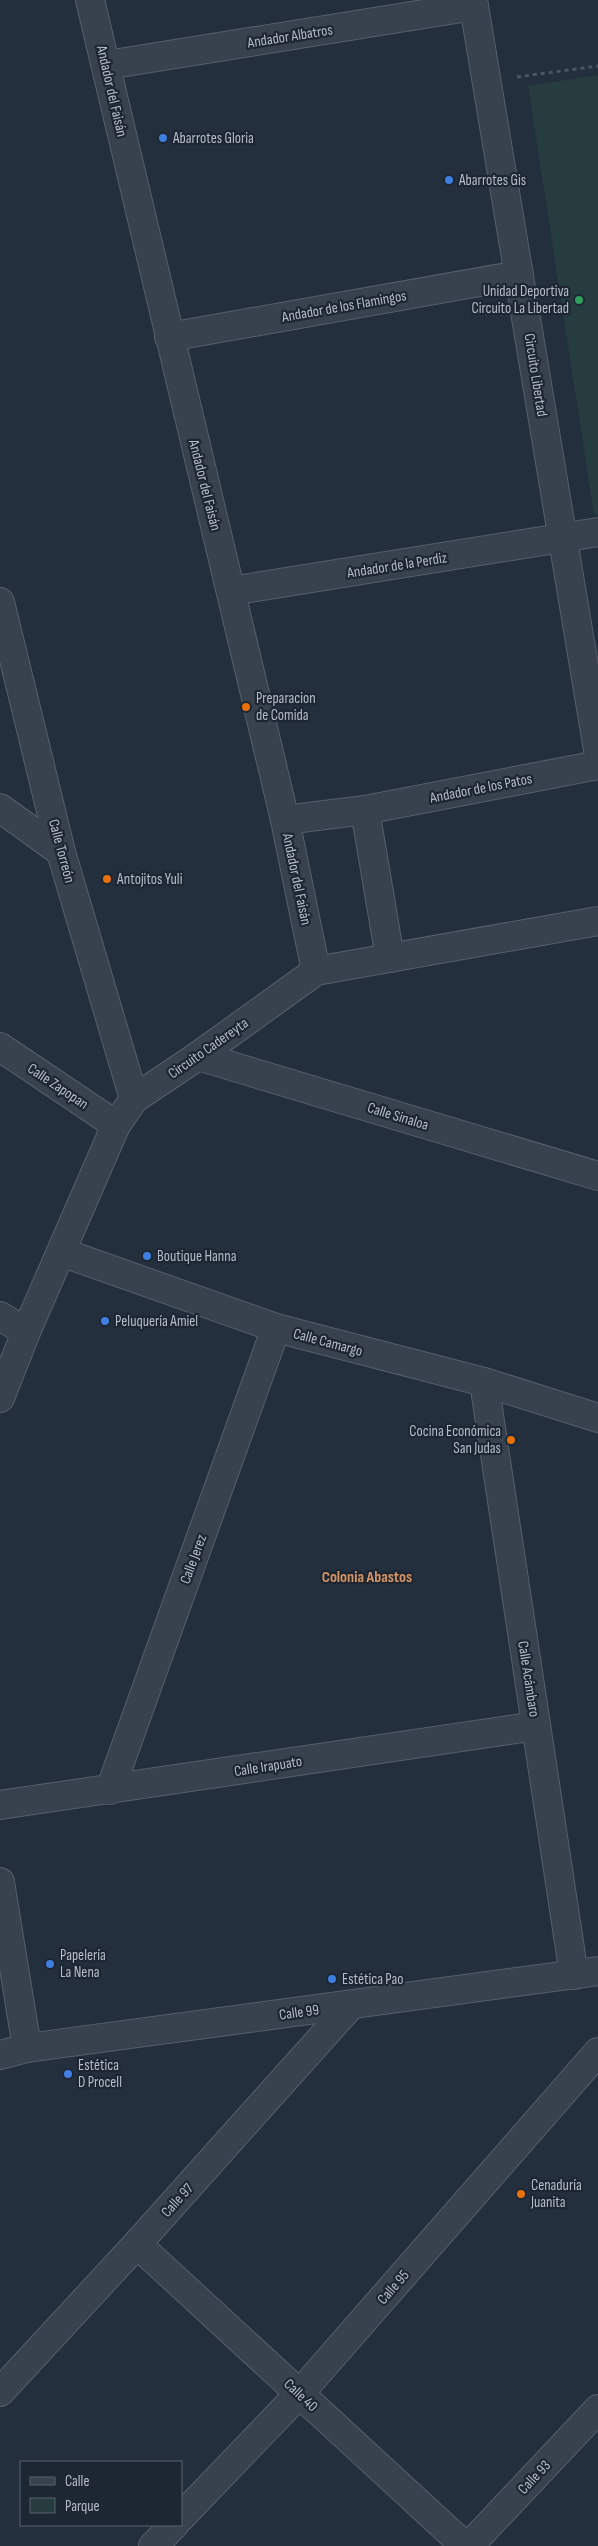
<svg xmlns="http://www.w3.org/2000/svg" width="598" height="2546" font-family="'Sofia Sans Condensed',sans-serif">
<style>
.green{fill:#263c3f}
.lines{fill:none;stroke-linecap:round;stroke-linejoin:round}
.minor-casing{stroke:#565f6c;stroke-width:30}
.path{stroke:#44595c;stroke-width:3;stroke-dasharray:4 4;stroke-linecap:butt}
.minor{stroke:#38414e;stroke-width:28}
.shop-dot{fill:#3f7fe0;stroke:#1d2633;stroke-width:2}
.leisure-dot{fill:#2e9e5b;stroke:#1d2633;stroke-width:2}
.food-dot{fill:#e8710a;stroke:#1d2633;stroke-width:2}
.labels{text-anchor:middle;stroke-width:4.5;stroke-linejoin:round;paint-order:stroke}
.street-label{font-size:15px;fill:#b4bcc9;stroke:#1d2633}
.poi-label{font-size:15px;fill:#b4bcc9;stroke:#1d2633;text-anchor:start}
.neighbourhood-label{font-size:16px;font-weight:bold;fill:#d59563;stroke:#1d2633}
</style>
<rect width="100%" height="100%" fill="#242f3e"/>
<path class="green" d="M598,75v439l-4,1 -66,-429z"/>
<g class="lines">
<g class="minor-casing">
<g id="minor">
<path d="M90,0l195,820 31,151"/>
<path d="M473,0l125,750"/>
<path d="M107,65l367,-59"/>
<path d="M169,337l350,-62"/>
<path d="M231,591l367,-59"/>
<path d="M0,602l61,250 73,247"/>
<path d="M0,808l61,44"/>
<path d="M365,810l25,148"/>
<path d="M285,820l80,-10 233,-45"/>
<path d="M0,1047l116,78"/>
<path d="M198,1056l400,120"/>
<path d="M61,1252l215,76 208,54 114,36"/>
<path d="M0,1316l26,16"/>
<path d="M484,1382l90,593"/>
<path d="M0,1398l26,-66 90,-207 18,-26 64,-43 118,-85 282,-50"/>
<path d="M110,1790l166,-462"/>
<path d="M0,1805l536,-79"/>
<path d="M0,1882l27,166"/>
<path d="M0,2055l27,-7 571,-77"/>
<path d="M137,2244l328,302"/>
<path d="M0,2392l137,-148 214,-239"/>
<path d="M181,2517l119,-124 298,-341"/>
<path d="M153,2546l21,-21"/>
<path d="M469,2546l129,-137"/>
</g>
</g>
<path class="path" d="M517,77l81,-11"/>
<use href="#minor" class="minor"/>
</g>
<g class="shop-dot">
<circle cx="163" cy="138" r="5"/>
<circle cx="449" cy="180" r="5"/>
<circle cx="147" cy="1256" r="5"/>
<circle cx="105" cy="1321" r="5"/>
<circle cx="50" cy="1964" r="5"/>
<circle cx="332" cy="1979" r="5"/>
<circle cx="68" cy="2074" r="5"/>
</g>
<circle class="leisure-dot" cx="579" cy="300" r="5"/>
<g class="food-dot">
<circle cx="246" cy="707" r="5"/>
<circle cx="107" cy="879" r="5"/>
<circle cx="511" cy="1440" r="5"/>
<circle cx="521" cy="2194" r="5"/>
</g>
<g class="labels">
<g class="street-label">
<text transform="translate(290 36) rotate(-9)" y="5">Andador Albatros</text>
<text transform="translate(112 91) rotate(77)" y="5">Andador del Faisán</text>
<text transform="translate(344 306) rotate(-10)" y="5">Andador de los Flamingos</text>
<text transform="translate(536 375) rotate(81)" y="5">Circuito Libertad</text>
<text transform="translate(205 485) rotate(76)" y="5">Andador del Faisán</text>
<text transform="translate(397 565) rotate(-9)" y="5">Andador de la Perdiz</text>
<text transform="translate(481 788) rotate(-11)" y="5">Andador de los Patos</text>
<text transform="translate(62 851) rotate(75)" y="5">Calle Torreón</text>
<text transform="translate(297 879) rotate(78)" y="5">Andador del Faisán</text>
<text transform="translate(208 1048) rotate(-35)" y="5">Circuito Cadereyta</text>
<text transform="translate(58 1086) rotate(34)" y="5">Calle Zapopan</text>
<text transform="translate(398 1116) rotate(17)" y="5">Calle Sinaloa</text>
<text transform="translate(328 1342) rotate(15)" y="5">Calle Camargo</text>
<text transform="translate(193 1559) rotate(-70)" y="5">Calle Jerez</text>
<text transform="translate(529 1679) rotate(81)" y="5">Calle Acámbaro</text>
<text transform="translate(268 1766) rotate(-9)" y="5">Calle Irapuato</text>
<text transform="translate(299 2012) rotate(-8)" y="5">Calle 99</text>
<text transform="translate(177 2200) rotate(-48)" y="5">Calle 97</text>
<text transform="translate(393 2287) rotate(-49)" y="5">Calle 95</text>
<text transform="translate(301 2395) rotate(43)" y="5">Calle 40</text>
<text transform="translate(534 2477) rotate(-47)" y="5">Calle 93</text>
</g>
<g class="poi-label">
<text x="173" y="143">Abarrotes Gloria</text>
<text x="459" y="185">Abarrotes Gis</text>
<text x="569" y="296" text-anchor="end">Unidad Deportiva<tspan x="569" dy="17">Circuito La Libertad</tspan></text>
<text x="256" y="703">Preparacion<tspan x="256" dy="17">de Comida</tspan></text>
<text x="117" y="884">Antojitos Yuli</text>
<text x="157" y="1261">Boutique Hanna</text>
<text x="115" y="1326">Peluquería Amiel</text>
<text x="501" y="1436" text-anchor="end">Cocina Económica<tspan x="501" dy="17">San Judas</tspan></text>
<text x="60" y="1960">Papelería<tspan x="60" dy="17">La Nena</tspan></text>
<text x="342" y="1984">Estética Pao</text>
<text x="78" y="2070">Estética<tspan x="78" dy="17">D Procell</tspan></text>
<text x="531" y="2190">Cenaduría<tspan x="531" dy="17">Juanita</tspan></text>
</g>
<g class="neighbourhood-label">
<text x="367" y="1582">Colonia Abastos</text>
</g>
</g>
<rect x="20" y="2461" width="162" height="65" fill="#1d2633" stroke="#59626f"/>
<rect x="30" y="2477" width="25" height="8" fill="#38414e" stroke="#59626f"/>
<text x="65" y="2486" font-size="15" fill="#b4bcc9">Calle</text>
<rect x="30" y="2498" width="25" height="15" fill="#263c3f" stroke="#59626f"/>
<text x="65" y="2511" font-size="15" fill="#b4bcc9">Parque</text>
</svg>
